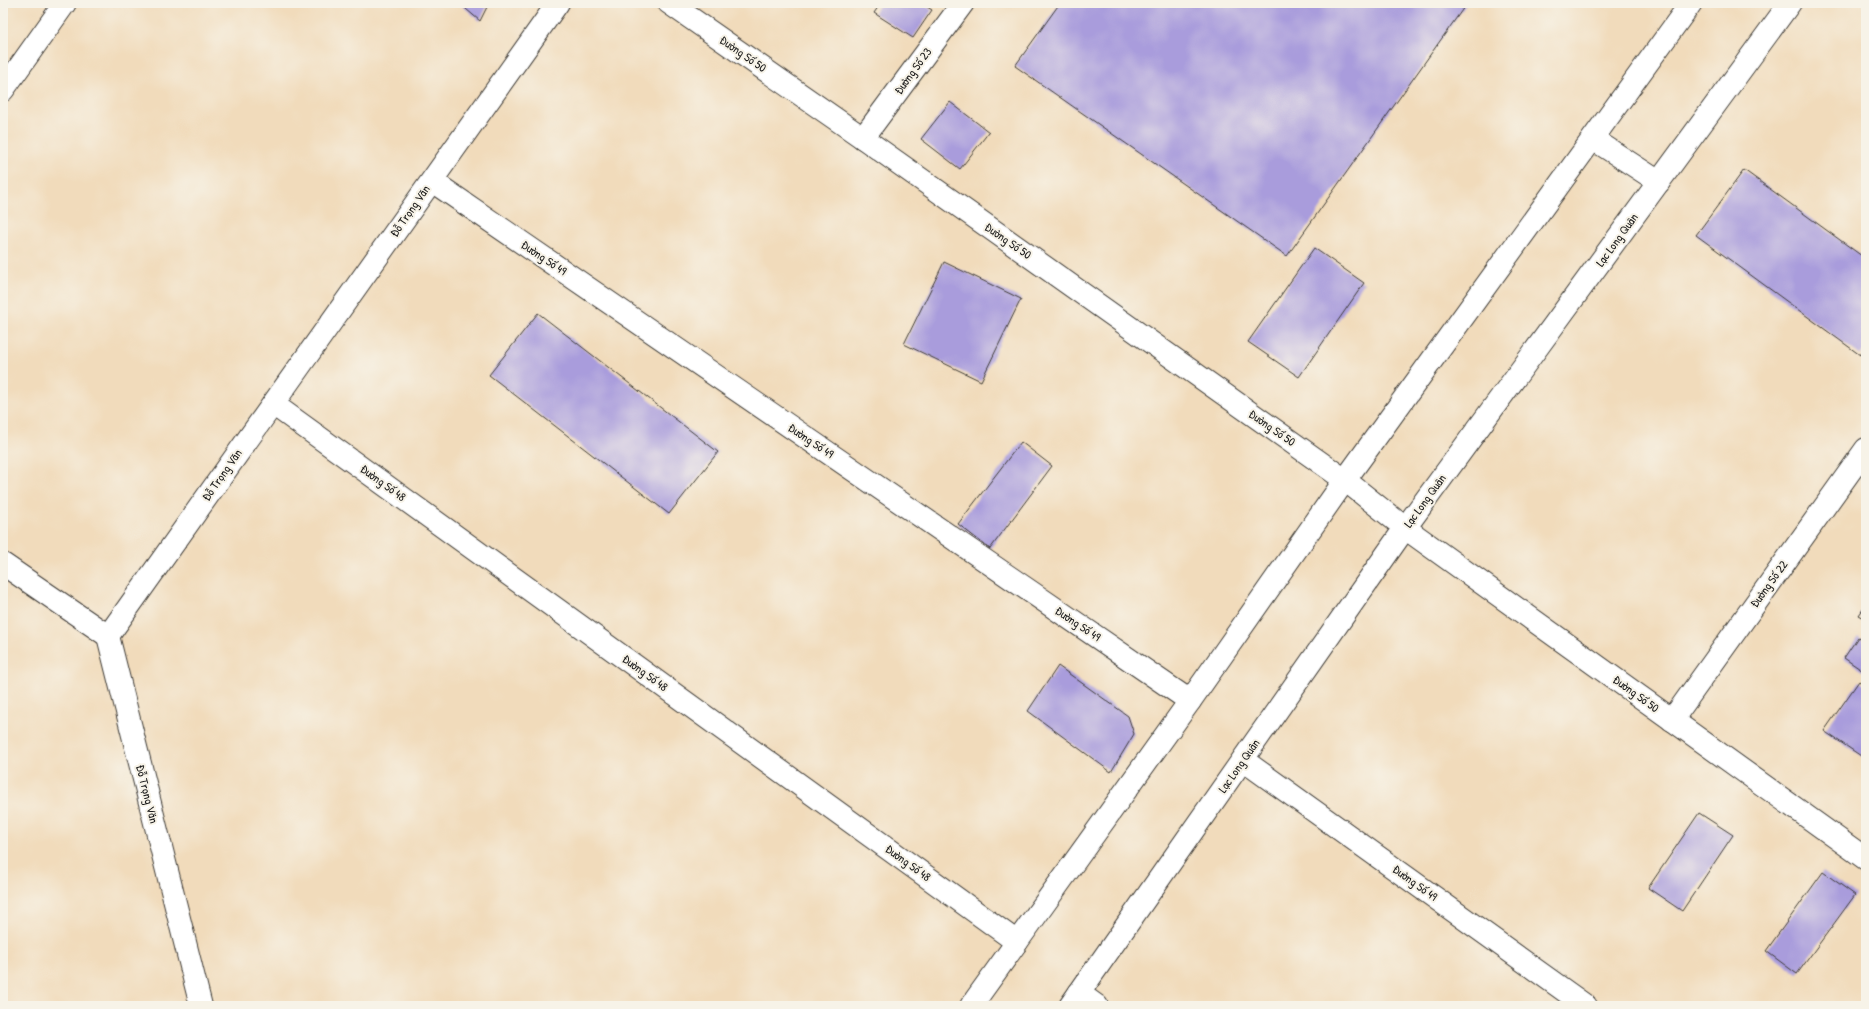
<svg xmlns="http://www.w3.org/2000/svg" width="1869" height="1009" font-family="'Patrick Hand',sans-serif">
<style>
.building{fill:#a99cdc}
.lines{fill:none;stroke-linecap:round;stroke-linejoin:round}
.minor-casing{stroke:#3c3934;stroke-width:24}
.tertiary-casing{stroke:#3c3934;stroke-width:24}
.secondary-casing{stroke:#3c3934;stroke-width:24}
.minor{stroke:#fff;stroke-width:22}
.tertiary{stroke:#fff;stroke-width:22}
.secondary{stroke:#fff;stroke-width:22}
.labels{text-anchor:middle;stroke-width:4;stroke-linejoin:round;paint-order:stroke}
.street-label{font-size:12px;fill:#1c1c1c;stroke:#f7f3e8}
</style>
<rect width="100%" height="100%" fill="#f7f3e8"/>
<filter id="ink" filterUnits="userSpaceOnUse"><feTurbulence type="fractalNoise" baseFrequency=".025" numOctaves="2"/><feDisplacementMap in="SourceGraphic" scale="8" xChannelSelector="R" yChannelSelector="G"/><feConvolveMatrix kernelMatrix="1 2 1 2 8 2 1 2 1" color-interpolation-filters="sRGB"/></filter>
<filter id="wash" filterUnits="userSpaceOnUse"><feTurbulence type="fractalNoise" baseFrequency=".012" numOctaves="4" result="noise"/><feDisplacementMap in="SourceGraphic" scale="16" xChannelSelector="R" yChannelSelector="G"/><feGaussianBlur stdDeviation="0.9" result="paint"/><feColorMatrix in="noise" values="0 0 0 0 0 0 0 0 0 0 0 0 0 0 0 0 0 1.4 0 .05"/><feComposite in="paint" operator="in"/></filter>
<g filter="url(#wash)">
<rect width="100%" height="100%" fill="#f1dbbb"/>
<g id="blocks">
<g class="building">
<path d="M459,3h30l-9,18z"/>
<path d="M881,3h40l11,7 -19,28 -39,-25z"/>
<path d="M1060,3h407l-180,253 -272,-190z"/>
<path d="M950,102l39,30 -29,37 -39,-30z"/>
<path d="M1744,170l122,89v89l-6,7 -164,-120z"/>
<path d="M1314,248l50,35 -65,94 -51,-35z"/>
<path d="M944,262l77,37 -40,82 -77,-37z"/>
<path d="M538,313l180,139 -49,62 -180,-139z"/>
<path d="M1021,442l31,24 -62,83 -32,-25z"/>
<path d="M1866,605v14l-7,-4z"/>
<path d="M1858,637l8,6v30l-22,-15z"/>
<path d="M1058,666l70,50 6,18 -23,38 -83,-61z"/>
<path d="M1859,681l7,5v69l-2,3 -40,-27z"/>
<path d="M1699,813l34,22 -51,76 -34,-23z"/>
<path d="M1823,872l32,23 -58,79 -31,-23z"/>
</g>
</g>
</g>
<g filter="url(#ink)">
<use href="#blocks" fill-opacity="0" stroke="#3c3934" stroke-width="1"/>
<g class="lines">
<g class="minor-casing">
<g id="minor">
<path d="M669,3l194,135 482,342"/>
<path d="M3,90l62,-87"/>
<path d="M863,138l100,-135"/>
<path d="M432,181l758,520"/>
<path d="M273,404l744,538"/>
<path d="M1405,528l461,331"/>
<path d="M3,564l105,72 450,-633"/>
<path d="M1672,720l194,-271"/>
<path d="M1243,760l343,246"/>
<path d="M1079,993l18,13"/>
</g>
</g>
<g class="tertiary-casing">
<path id="tertiary" d="M108,636l93,370"/>
</g>
<g class="secondary-casing">
<g id="secondary">
<path d="M1593,139l66,43"/>
<path d="M1345,480l60,48"/>
<path d="M971,1006l219,-305 155,-221 346,-477"/>
<path d="M1070,1006l335,-478 385,-525"/>
</g>
</g>
<use href="#minor" class="minor"/>
<use href="#tertiary" class="tertiary"/>
<use href="#secondary" class="secondary"/>
</g>
</g>
<g class="labels">
<g class="street-label">
<text transform="translate(743 54) rotate(35)" y="4">Đường Số 50</text>
<text transform="translate(913 71) rotate(-54)" y="4">Đường Số 23</text>
<text transform="translate(410 211) rotate(-55)" y="4">Đỗ Trọng Văn</text>
<text transform="translate(1617 240) rotate(-54)" y="4">Lạc Long Quân</text>
<text transform="translate(1008 241) rotate(35)" y="4">Đường Số 50</text>
<text transform="translate(544 258) rotate(34)" y="4">Đường Số 49</text>
<text transform="translate(1272 428) rotate(35)" y="4">Đường Số 50</text>
<text transform="translate(811 441) rotate(34)" y="4">Đường Số 49</text>
<text transform="translate(222 475) rotate(-55)" y="4">Đỗ Trọng Văn</text>
<text transform="translate(383 483) rotate(36)" y="4">Đường Số 48</text>
<text transform="translate(1425 501) rotate(-54)" y="4">Lạc Long Quân</text>
<text transform="translate(1769 584) rotate(-54)" y="4">Đường Số 22</text>
<text transform="translate(1078 624) rotate(34)" y="4">Đường Số 49</text>
<text transform="translate(645 673) rotate(36)" y="4">Đường Số 48</text>
<text transform="translate(1636 694) rotate(36)" y="4">Đường Số 50</text>
<text transform="translate(1239 766) rotate(-55)" y="4">Lạc Long Quân</text>
<text transform="translate(147 794) rotate(76)" y="4">Đỗ Trọng Văn</text>
<text transform="translate(908 863) rotate(36)" y="4">Đường Số 48</text>
<text transform="translate(1415 883) rotate(36)" y="4">Đường Số 49</text>
</g>
</g>
<rect width="1869" height="1009" fill="none" stroke="#f7f3e8" stroke-width="16"/>
</svg>
